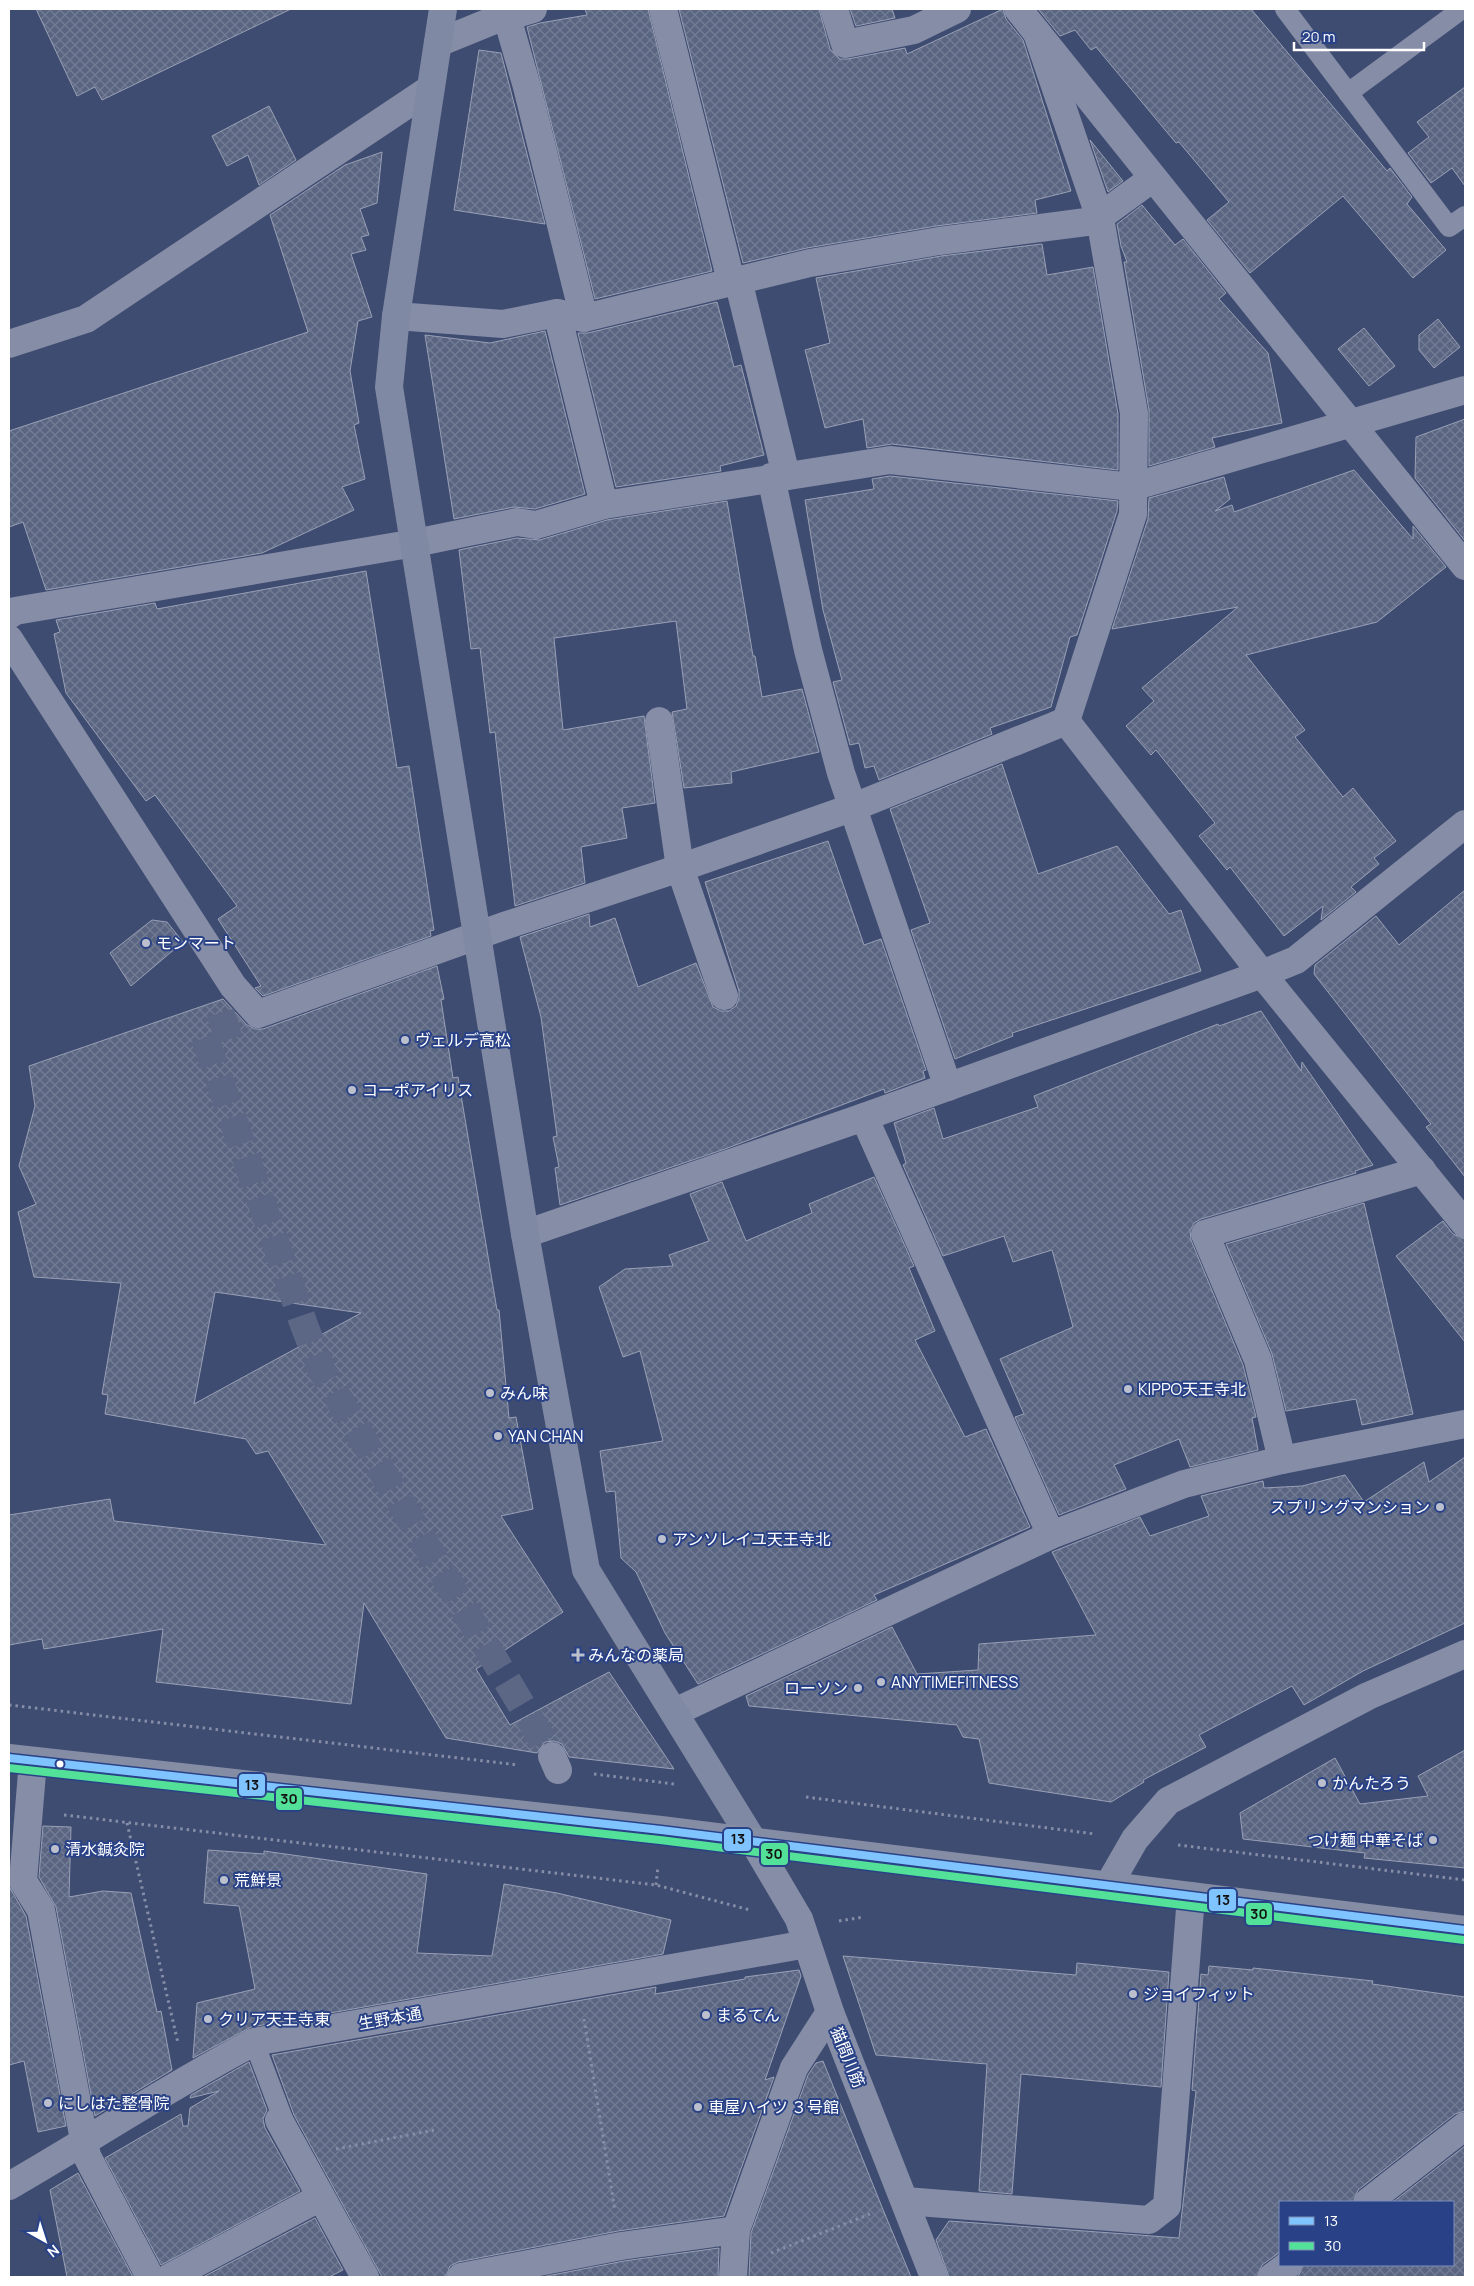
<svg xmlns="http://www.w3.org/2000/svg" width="1474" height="2286" font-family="Manrope,'Noto Sans JP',sans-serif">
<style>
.building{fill:url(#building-cross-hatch);stroke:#99a0b5;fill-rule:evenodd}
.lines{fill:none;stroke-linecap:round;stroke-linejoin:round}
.street-tunnel{stroke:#5c6786;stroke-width:28;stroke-dasharray:28 14;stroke-linecap:butt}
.path{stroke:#868da7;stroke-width:3;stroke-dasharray:2.5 4;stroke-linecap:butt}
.lane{stroke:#868da7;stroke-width:20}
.street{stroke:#868da7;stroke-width:28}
.secondary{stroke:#8089a3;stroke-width:28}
.highway{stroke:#858da5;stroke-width:28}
.bus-1-casing{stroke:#294287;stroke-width:11}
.bus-2-casing{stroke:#294287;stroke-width:11}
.bus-1{stroke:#80c4ff;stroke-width:8}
.bus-2{stroke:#53e098;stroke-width:8}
.poi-dot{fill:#bcc0cd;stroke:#294287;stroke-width:2}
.bus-dot{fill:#fff;stroke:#294287;stroke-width:2}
.labels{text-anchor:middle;stroke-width:4;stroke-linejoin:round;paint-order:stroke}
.poi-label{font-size:16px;fill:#fff;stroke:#294287;text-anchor:start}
.street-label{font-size:16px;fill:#fff;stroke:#294287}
.line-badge{stroke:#294287;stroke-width:2}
.pale-badge-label{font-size:14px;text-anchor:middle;font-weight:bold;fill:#111}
</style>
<defs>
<pattern id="building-cross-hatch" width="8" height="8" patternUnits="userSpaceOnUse" patternTransform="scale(1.25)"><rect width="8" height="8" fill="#5a6582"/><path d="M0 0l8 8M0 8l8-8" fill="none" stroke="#737c95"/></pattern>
</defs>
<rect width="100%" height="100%" fill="#3f4c71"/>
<g class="building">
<path d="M36,9h255l-189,91 -7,-13 -18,9z"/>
<path d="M585,9h63l64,262 -117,28 -68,-272 13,-4 47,-8z"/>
<path d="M679,9h140l11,40 10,10h8l57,-11 2,6 96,-45 3,10 17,21 48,151 -36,9 2,13 -101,13 -129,22 -64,15z"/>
<path d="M850,9h42l3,9 -39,8z"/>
<path d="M1038,9h213l136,162 3,-3 22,29 -5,7 39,46 -33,28 -70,-82 -93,77 -43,-53 22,-18 -50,-60 -3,1 -80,-96 -5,3 -16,-20 -15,6z"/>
<path d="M479,50l22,3 44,171 -91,-14z"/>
<path d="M1465,87v99l-13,-18 -21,15 -23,-30 21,-16 -12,-15z"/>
<path d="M269,106l27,54 -37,25 -11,-30 -21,11 -15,-30z"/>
<path d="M1090,140l33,41 -15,11z"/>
<path d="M382,152l-5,51 -17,6 9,26 -8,2 5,13 -15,4 21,63 -14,4 -8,50 9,52 -5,2 11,54 -23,8 12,23 -92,43 -216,37 -23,-68 -14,5v-96l299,-99 -38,-117 75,-50z"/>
<path d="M1142,205l33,40 8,-6 43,54 -7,6 49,54 14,70 -70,15 3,9 -66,19v-56l-25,-148h3l-6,-16 -4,-22z"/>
<path d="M1042,244l5,31 46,-8 25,147v56l-226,-26 -25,4 -4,-29 -38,9 -20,-78 25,-7 -14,-65 125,-22z"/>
<path d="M717,302l17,65 7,-2 23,90 -44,11 1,5 -105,16 -38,-154h10z"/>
<path d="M1438,319l22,28 -26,21 -15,-18v-15z"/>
<path d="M1364,328l31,38 -26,20 -31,-37z"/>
<path d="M545,331l40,163 -50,15 -21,-2 -60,12 -29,-184 65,8z"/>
<path d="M1465,419v122l-50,-63 1,-41z"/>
<path d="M1354,470l59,69v-13l33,41 -69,55 -131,33 59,75 -10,7 48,60 10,-9 43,53 -22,17 5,6 -28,23 5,5 -35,28 2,-14 -39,30 -54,-69 -3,3 -28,-34 16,-13 -59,-73 -5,5 -25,-29 28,-25 -12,-13 96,-81 -126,22 36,-110 1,-21 75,-21 6,22 -15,12 17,-6 2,7z"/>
<path d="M890,476l228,25 -1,10 -40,124 -7,2 -19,70 -61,21 2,6 -113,46 -5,-14 -9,2 -6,-25 -9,2 -17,-63 9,-2 -19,-70 -18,-110 69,-11 -2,-10z"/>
<path d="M727,501l26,155h2l7,41 40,-8 17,63 -88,20 1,11 -48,5 -12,-76 15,-3 -11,-88 -122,17 9,92 81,-14 11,87 -33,5 5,30 -46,9 4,36 -70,23 -20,-174 -5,1 -10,-85 -9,1 -12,-99 58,-12 23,2 67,-20z"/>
<path d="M366,571l31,197 12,-2 25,164 -4,1 1,5 -168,60 -8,-8 6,-2 -43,-67 19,-13 -82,-111 -9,6 -80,-108 -12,-59 6,-2 -4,-12 99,-17 2,6z"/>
<path d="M1002,764l36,110 79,-28 52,68 12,-4 20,61 -189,62 1,3 -58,23 -44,-129 19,-7 -40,-114z"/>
<path d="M828,841l36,104 17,-6 45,131 -3,1 2,7 -40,15 -1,-4 -159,60 -165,56 -5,-37 4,-1 -6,-30 4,-1 -16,-119 -21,-80 69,-23 1,13 25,-9 23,69 58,-24 17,44 8,4h8l7,-5 3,-8v-7l-34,-109z"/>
<path d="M1465,890v287l-39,-50 5,-3 -117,-150 1,-9 61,-49 23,29z"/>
<path d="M152,920l15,2 16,20 -52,44 -21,-33z"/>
<path d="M437,966l7,33 -3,1 12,78 5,-1 39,233h2l10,108 7,-1 17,92 -32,7 62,96 -87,57 34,56 99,-53 65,97 -105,-12 -7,-13 -8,-3 -9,1 -8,11 -91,-15 -82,-135 -13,101 -195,-22 7,-53 -119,20 -2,-10 -33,6v-130l101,-16 4,22 212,24 -58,-94 -12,3 -10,-15 -141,-25 3,-19 -6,-1 19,-111 -87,-6 -16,-65 18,-8 -17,-38 16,-60 -6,-40 194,-67 24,26 8,4h8zM215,1292l146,21 -167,91z"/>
<path d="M1261,1011l40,60 1,-9 71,103 -18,6 1,2 -155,46 -7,4 -4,8 1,9 52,125 13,52 -4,1 6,32 -68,17 -11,-28 -65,26 12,24 -67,26 -44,-98 9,-3 -24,-55 73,-32 -21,-77 -39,12 -9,-26 -61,20 -40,-91 3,-2 -12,-40 40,-15 9,31 95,-32 -4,-11 184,-72 1,2z"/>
<path d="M874,1177l40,89 -5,2 26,63 -20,9 50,97 21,-8 44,98 -156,68 3,5 -179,84 -33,-51 -29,-61 -15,-14 -6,-67 -9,1 -6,-41 63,-10 -23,-90 -17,6 -24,-70 26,-18 48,-3 -4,-11 40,-14 -19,-47 32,-12 24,59 66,-28 -3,-9z"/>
<path d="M1364,1203l49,211 -51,11 -6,-26 -70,12 -14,-57 -46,-110z"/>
<path d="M1443,1221l10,13 12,5v103l-69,-86z"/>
<path d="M1465,1457v166l-102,48 -59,34 -12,-19 -93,49 7,12 -63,33 1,2 -33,20 -122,-19 -10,-44 -16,-2 -6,-12 -208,-19 -3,-10 146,-69 25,47 61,-4 1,-26 117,-9 -44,-83 88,-35 10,19 59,-20 -8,-20 62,-15 1,7 38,-2 43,-11 19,27 60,-40 5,20z"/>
<path d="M1465,1750v118l-101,-10 1,-5 -122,-14 -3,-26 95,-55 25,46 68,-8 -10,-20z"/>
<path d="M43,1826l28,1 -2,70 34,-6 28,2 26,119 4,-1 11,59 -77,46 -39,-209 -17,-30z"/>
<path d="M208,1850l56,4v-3l163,23 -10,79 75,3 12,-72 53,9 114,27 -8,34 -412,73 -58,31 4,-55 58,-14 -16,-83 -35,-3z"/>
<path d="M9,1886l17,30 40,210 -28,6 -14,-71 -15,4z"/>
<path d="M843,1956l233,19 1,-12 92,9 -8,115 -140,-13 -9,120 -33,-3 8,-127 -111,-9z"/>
<path d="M1209,1966l44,4v-2l120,13 -1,3 93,13v114l-10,3 -97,76 -5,12h-73v50l-18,13 -5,12h-308l-13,-37 13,-19 230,17 17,-147 -4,-1 9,-116 7,1z"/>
<path d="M799,1970l2,6 -36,104 9,-3 -50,139 -106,15 -160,31 -8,4 -4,11h-64l-88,-162 -22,-60 384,-68 -1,7 90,-15v-2z"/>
<path d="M823,2061l61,151 27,65h-162l2,-44 57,-158 8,-12z"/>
<path d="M249,2062l18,48 -4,9 2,9 35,63 -139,74 -56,-107 76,-44 2,12h5l2,-18 29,-17 -29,7 1,-3z"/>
<path d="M1465,2146v131h-167l5,-12h150v-63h-60z"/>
<path d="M78,2173l55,104h-66l-17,-87z"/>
<path d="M315,2218l28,52 -14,7h-126z"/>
<path d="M719,2248l-1,29h-176l82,-16z"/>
</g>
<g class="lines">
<path class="street-tunnel" d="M238,1022l-35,11 101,292 18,46 230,385"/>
<g class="path">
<path d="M9,1705l509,60"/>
<path d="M594,1774l80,10"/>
<path d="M806,1797l289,37"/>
<path d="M64,1815l592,70 94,25"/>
<path d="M127,1823l51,220"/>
<path d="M1178,1845l287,35"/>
<path d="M656,1885l2,-19"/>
<path d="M839,1921l25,-4"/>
<path d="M584,2019l31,192"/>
<path d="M336,2149l98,-19"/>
<path d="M771,2253l99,-39"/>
</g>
<g class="lane">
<path d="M1285,9l164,218 16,-11"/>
<path d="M1348,93l114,-84"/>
<path d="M254,2042l29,77 -4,1"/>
</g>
<g class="street">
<path d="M663,9l68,272"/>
<path d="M834,9l11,35 69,-14 43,-21"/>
<path d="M1018,9l447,557"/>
<path d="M507,17l20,70 57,231"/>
<path d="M438,43l54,-22 41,-12"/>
<path d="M738,280l48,195"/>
<path d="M557,313l47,192"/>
<path d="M396,316l107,8 54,-11 27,5 226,-55 129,-22 155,-20 59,-43"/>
<path d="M9,344l77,-25 344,-230"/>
<path d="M771,477l37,173 33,123 107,314"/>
<path d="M9,615l6,-4 400,-68 102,-21 19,3 68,-20 286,-45 242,27 333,-97"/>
<path d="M9,639l224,347 25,28 249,-89 173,-57 174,-61 212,-86 67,-207 1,-101 -34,-195 -63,-185"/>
<path d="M659,721l21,147 44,128"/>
<path d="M1066,721l196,253 203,250"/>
<path d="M864,1117l187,418"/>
<path d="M525,1234l339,-117 398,-143 34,-14 169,-136"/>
<path d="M1282,1460l-24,-100 -53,-126 217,-64"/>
<path d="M675,1712l376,-177 133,-51 98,-24 183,-36"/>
<path d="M552,1756l6,14"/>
<path d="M33,1761l-10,120 18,29 46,246 63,121"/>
<path d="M753,1841l46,78 31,93 104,265"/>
<path d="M1108,1886l27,-47 33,-38 200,-105 97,-42"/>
<path d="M279,2120l86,157"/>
<path d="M9,2186c82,-47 161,-100 245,-144l553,-98"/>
<path d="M905,2201l244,19 18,-14 24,-310"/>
<path d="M1368,2202l97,-76"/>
<path d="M170,2277l151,-80"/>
<path d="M461,2277l160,-31 115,-16"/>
<path d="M733,2277l3,-47 58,-162 36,-56"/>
<path d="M1272,2277l16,-12"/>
</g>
<path class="secondary" d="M443,9l-47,307 -7,71 136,847 61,336 167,271"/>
<path class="highway" d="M9,1758l652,72 804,100"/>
<g class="bus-1-casing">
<path id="bus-1" d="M9,1758l652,72 804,100"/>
</g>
<g class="bus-2-casing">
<path id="bus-2" d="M9,1768l651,72 804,100"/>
</g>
<use href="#bus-1" class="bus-1"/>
<use href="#bus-2" class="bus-2"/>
</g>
<g class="poi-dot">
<circle cx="146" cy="943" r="5"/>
<circle cx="405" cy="1040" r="5"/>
<circle cx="352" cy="1090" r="5"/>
<circle cx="1128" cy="1389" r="5"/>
<circle cx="490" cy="1393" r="5"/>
<circle cx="498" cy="1436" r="5"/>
<circle cx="1440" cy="1507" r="5"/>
<circle cx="662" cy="1539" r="5"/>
<path d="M575.5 1647.5h5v5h5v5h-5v5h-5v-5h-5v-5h5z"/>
<circle cx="881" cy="1682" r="5"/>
<circle cx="858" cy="1688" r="5"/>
<circle cx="1322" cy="1783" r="5"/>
<circle cx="1433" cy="1840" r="5"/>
<circle cx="55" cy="1849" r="5"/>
<circle cx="224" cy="1880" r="5"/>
<circle cx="1133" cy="1994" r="5"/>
<circle cx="706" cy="2015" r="5"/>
<circle cx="208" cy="2019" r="5"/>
<circle cx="48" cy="2103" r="5"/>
<circle cx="698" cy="2107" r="5"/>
</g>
<circle class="bus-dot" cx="60" cy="1764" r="4.5"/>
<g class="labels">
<g class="poi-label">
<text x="156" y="949">モンマート</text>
<text x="415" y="1046">ヴェルデ高松</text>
<text x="362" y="1096">コーポアイリス</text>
<text x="1138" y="1395">KIPPO天王寺北</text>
<text x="500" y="1399">みん味</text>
<text x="508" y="1442">YAN CHAN</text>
<text x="1430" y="1513" text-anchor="end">スプリングマンション</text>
<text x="672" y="1545">アンソレイユ天王寺北</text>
<text x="588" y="1661">みんなの薬局</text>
<text x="891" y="1688">ANYTIMEFITNESS</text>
<text x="848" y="1694" text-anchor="end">ローソン</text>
<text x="1332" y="1789">かんたろう</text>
<text x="1423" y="1846" text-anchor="end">つけ麺 中華そば</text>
<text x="65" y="1855">清水鍼灸院</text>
<text x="234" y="1886">荒鮮景</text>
<text x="1143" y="2000">ジョイフィット</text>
<text x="716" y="2021">まるてん</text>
<text x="218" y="2025">クリア天王寺東</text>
<text x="58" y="2109">にしはた整骨院</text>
<text x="708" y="2113">車屋ハイツ ３号館</text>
</g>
<g class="street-label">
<text transform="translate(390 2018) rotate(-10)" y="6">生野本通</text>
<text transform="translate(848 2057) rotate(68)" y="6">猫間川筋</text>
</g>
</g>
<g class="line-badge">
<rect x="238" y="1773" width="28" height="24" rx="5" fill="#80c4ff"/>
<rect x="275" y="1787" width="28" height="24" rx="5" fill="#53e098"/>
<rect x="723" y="1828" width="29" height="24" rx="5" fill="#80c4ff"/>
<rect x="760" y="1842" width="29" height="24" rx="5" fill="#53e098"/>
<rect x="1208" y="1888" width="29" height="24" rx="5" fill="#80c4ff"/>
<rect x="1245" y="1902" width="28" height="24" rx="5" fill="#53e098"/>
</g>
<g class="pale-badge-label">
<text x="252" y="1790">13</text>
<text x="289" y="1804">30</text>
<text x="738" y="1844">13</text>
<text x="774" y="1859">30</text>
<text x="1223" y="1905">13</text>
<text x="1259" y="1919">30</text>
</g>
<rect width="1474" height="2286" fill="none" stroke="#ffffff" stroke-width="20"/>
<rect x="1279" y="2201" width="175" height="65" fill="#294287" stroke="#7f8eb7"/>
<rect x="1289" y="2217" width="25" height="8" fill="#80c4ff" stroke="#7f8eb7"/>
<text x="1324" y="2226" font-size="15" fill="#ffffff">13</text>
<rect x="1289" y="2242" width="25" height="8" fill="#53e098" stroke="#7f8eb7"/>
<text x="1324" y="2251" font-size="15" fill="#ffffff">30</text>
<g transform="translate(45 2241) rotate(141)" stroke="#294287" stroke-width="4" paint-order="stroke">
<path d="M0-4L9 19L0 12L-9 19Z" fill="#ffffff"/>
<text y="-8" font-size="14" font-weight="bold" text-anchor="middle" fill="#ffffff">N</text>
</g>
<path d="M1294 42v8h130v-8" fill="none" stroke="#ffffff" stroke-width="2.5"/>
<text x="1302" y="42" font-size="15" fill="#ffffff" stroke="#294287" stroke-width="4" paint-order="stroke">20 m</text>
</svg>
